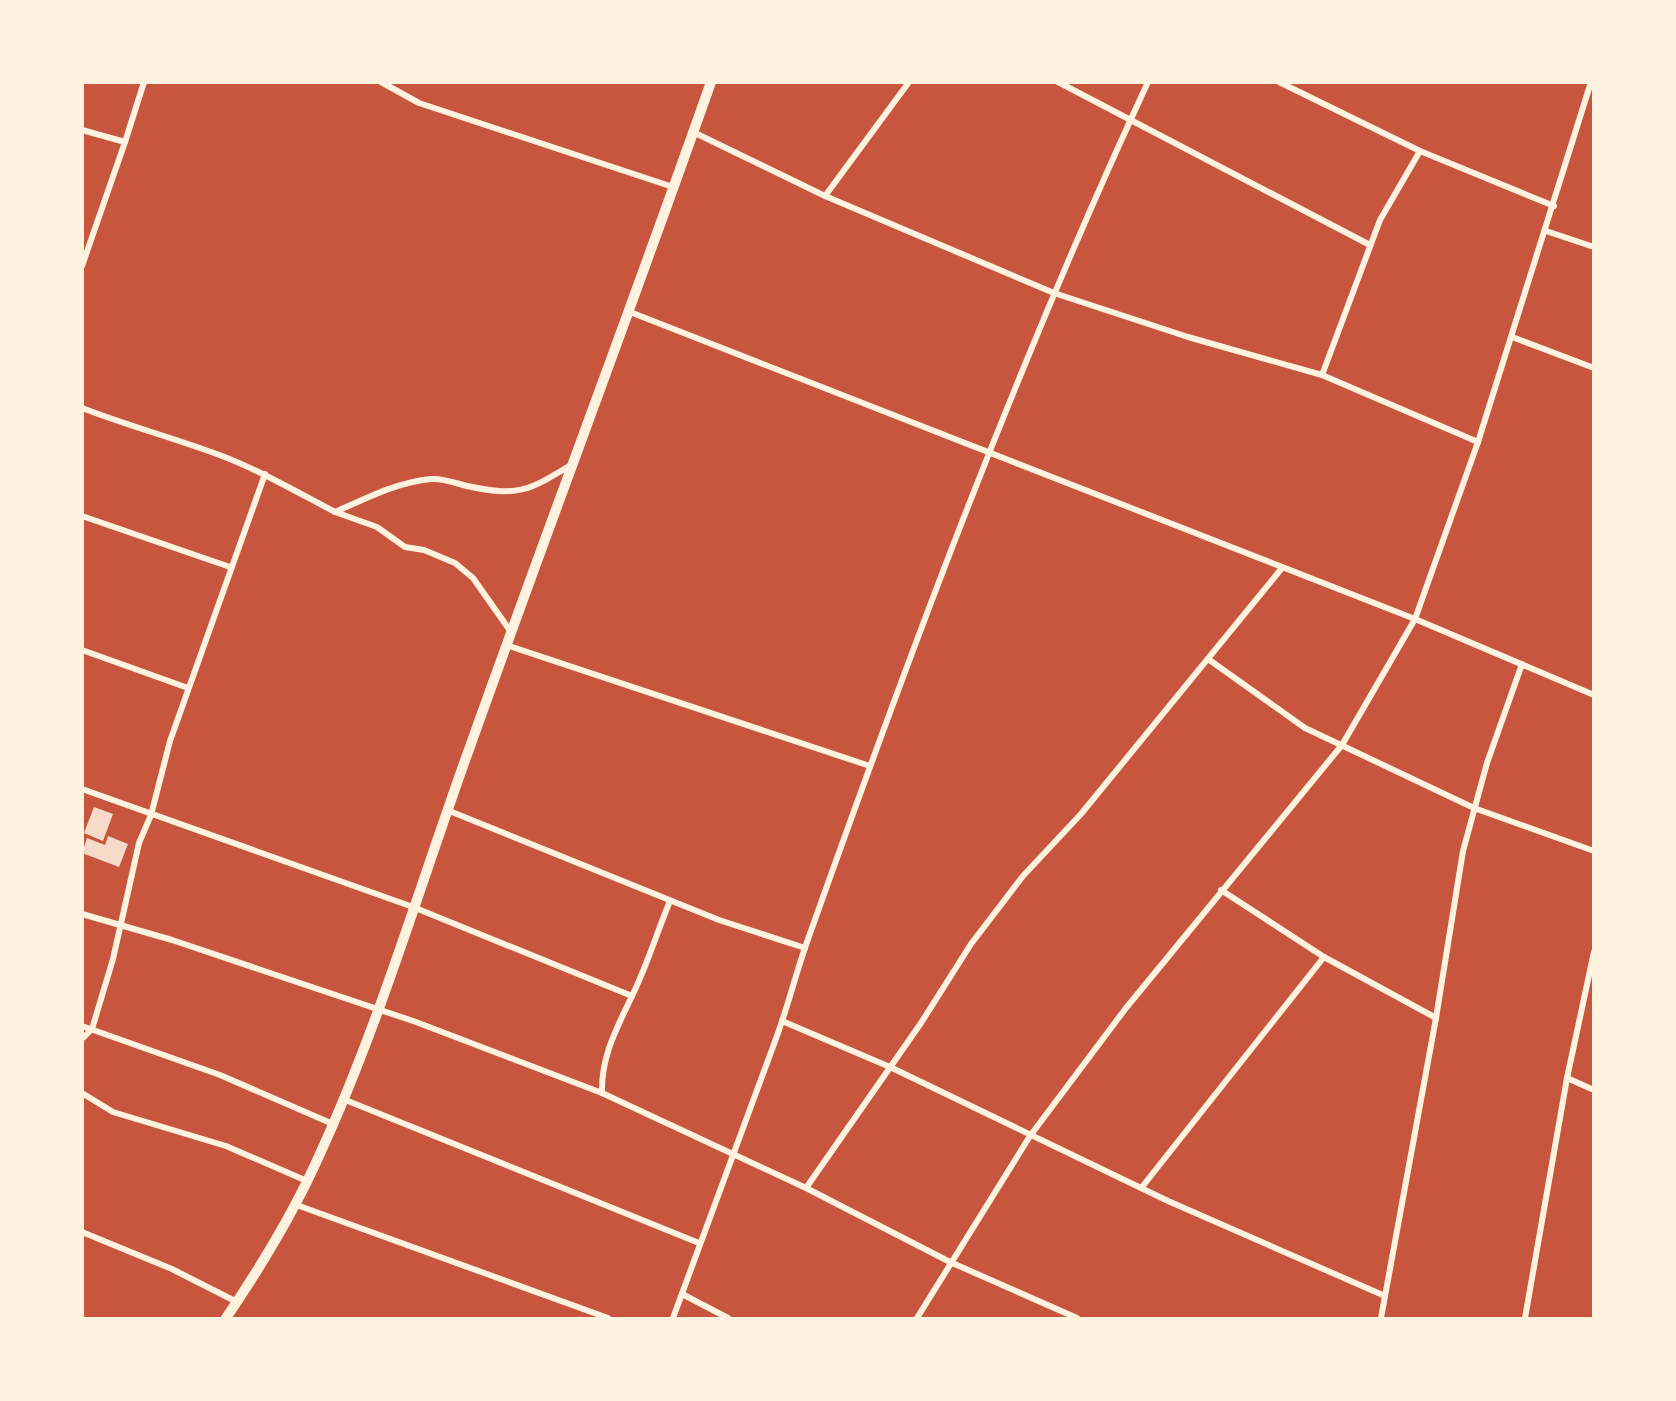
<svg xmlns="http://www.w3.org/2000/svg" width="1676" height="1401" font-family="'Exo 2',sans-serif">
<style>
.building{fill:#f7dbc8}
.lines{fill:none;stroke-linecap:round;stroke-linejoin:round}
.minor{stroke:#fff3e0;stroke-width:6}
.tertiary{stroke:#fff3e0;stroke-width:10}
</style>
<rect width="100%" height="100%" fill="#c8553d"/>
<g class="building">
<path d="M94,807l19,7 -10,27 -19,-8z"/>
<path d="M108,836l20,8 -9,23 -37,-14 5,-15 18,7z"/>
</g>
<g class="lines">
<g class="minor">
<path d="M381,82l38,21 254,84"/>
<path d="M1058,82l312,163"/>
<path d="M1279,82l141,69 134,55"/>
<path d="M82,130l43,12 19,-60"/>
<path d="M693,132l132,64 229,97 134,44 134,38 156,67"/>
<path d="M825,196l84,-114"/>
<path d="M1546,231l48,16"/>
<path d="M82,266l43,-124"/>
<path d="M630,312l785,307 179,76"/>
<path d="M1512,337l82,31"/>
<path d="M1322,375l58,-155 40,-69"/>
<path d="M82,408c44,17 88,29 132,45 42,15 81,38 121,59 30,-13 62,-30 96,-33 12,-1 24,4 36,7 51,11 61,5 104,-21"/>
<path d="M335,512l42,15 28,20 19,3 31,13 18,15 38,54"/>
<path d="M82,516l148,51"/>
<path d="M506,645l364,121"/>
<path d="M82,650l106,38"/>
<path d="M1208,659l97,69 169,80 120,43"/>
<path d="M82,789l331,118 219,89"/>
<path d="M447,810l272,110 86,28"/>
<path d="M1221,890l103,67"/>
<path d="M82,914l90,26 244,82 186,71 204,95 144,74 127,56"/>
<path d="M782,1021l108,46 278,134 217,95"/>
<path d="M82,1026l138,49 113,49"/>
<path d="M82,1039l10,-10 21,-70 26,-116 12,-28 19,-74 95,-267"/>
<path d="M1567,1078l27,12"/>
<path d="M82,1093l31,19 113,34 81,35"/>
<path d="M602,1093c-1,-37 15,-65 30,-97 15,-30 25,-64 38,-95"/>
<path d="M343,1099l356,144"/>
<path d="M1142,1187l182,-230 112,61"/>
<path d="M806,1188l115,-165 50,-79 52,-68 58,-62 201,-246"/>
<path d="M294,1204l314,114"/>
<path d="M82,1232l90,37 65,33"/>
<path d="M682,1294l46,24"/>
<path d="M673,1318c33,-91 68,-182 101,-274 13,-34 21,-68 33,-102 103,-290 211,-580 341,-860"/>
<path d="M917,1318l113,-182 96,-128 216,-263 73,-126 63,-177 113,-360"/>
<path d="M1381,1318l55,-300 27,-167 24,-88 35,-99"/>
<path d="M1525,1318l42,-240 27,-126"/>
</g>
<path class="tertiary" d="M226,1318c34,-50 68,-106 93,-162 59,-128 100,-268 148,-401 80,-225 165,-448 244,-673"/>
</g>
<rect width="1676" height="1401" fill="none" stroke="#fff3e0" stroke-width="168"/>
</svg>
